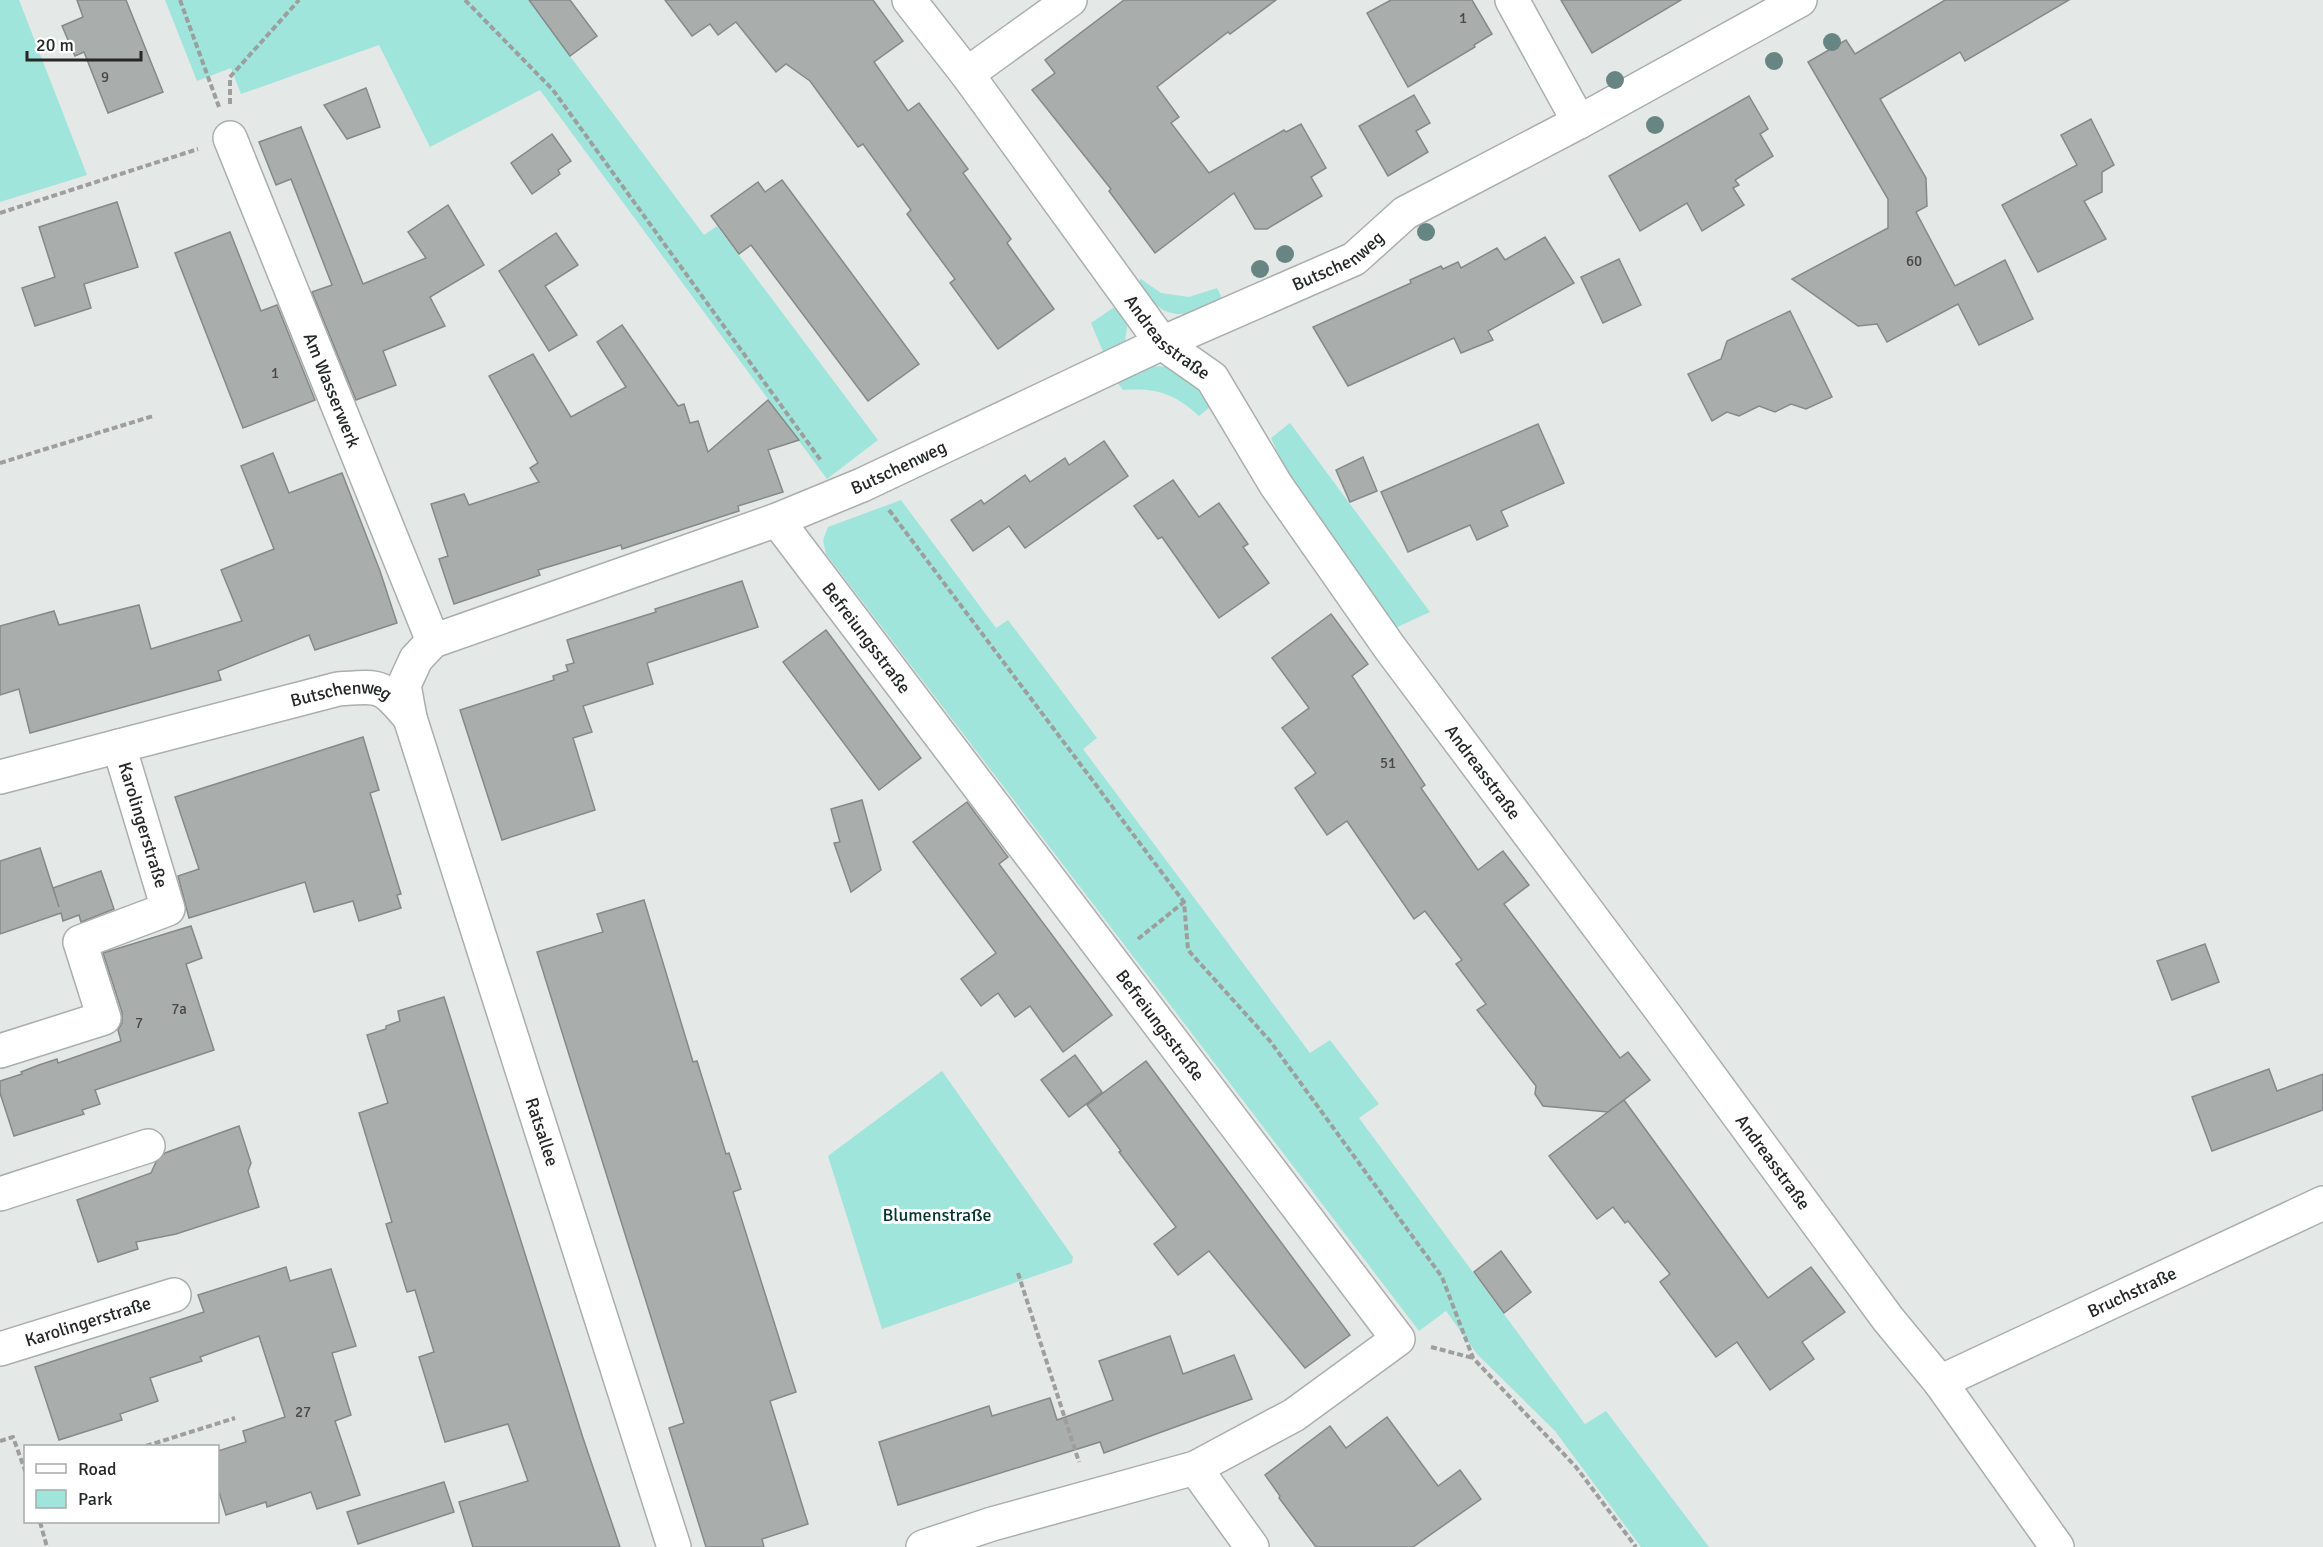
<svg xmlns="http://www.w3.org/2000/svg" width="2323" height="1547" font-family="Signika,sans-serif">
<style>
.green{fill:#a0e5db}
.building{fill:#a9adac;stroke:#868989;stroke-width:1.5}
.lines{fill:none;stroke-linecap:round;stroke-linejoin:round}
.minor-casing{stroke:#abaead;stroke-width:36}
.path{stroke:#9c9f9e;stroke-width:4;stroke-dasharray:6 3;stroke-linecap:butt}
.minor{stroke:#fff;stroke-width:33}
.tree{fill:#678582}
.labels{text-anchor:middle;stroke-width:6;stroke-linejoin:round;paint-order:stroke}
.number-label{font-size:15px;fill:#474848}
.street-label{font-size:18px;fill:#262727;stroke:#fff}
.park-label{font-size:18px;fill:#00342f;stroke:#fff}
</style>
<rect width="100%" height="100%" fill="#e4e8e7"/>
<g class="green">
<path d="M0,0h19l68,175 -87,27z"/>
<path d="M165,0h363l176,235 13,-9 161,214 -51,39 -287,-389 -110,57 -51,-102 -138,49 -10,-26 -34,13z"/>
<path d="M1141,279l20,14 28,4 28,-9 6,12c-42,19 -56,23 -87,-16z"/>
<path d="M1119,304l9,17 -3,21 -21,12 -13,-31z"/>
<path d="M1153,366c32,0 40,17 57,41l-11,9c-25,-23 -43,-28 -76,-26l-6,-8z"/>
<path d="M1290,423l140,189 -37,17 -101,-144 -21,-47z"/>
<path d="M901,500l95,128 12,-8 89,118 -14,11 227,304 20,-13 49,64 -20,14 226,306 21,-13 103,136h-68l-86,-116 -78,-77 -31,-43 -27,20 -593,-777 -3,-14 5,-13z"/>
<path d="M942,1071l131,186 -1,6 -190,66 -54,-173z"/>
</g>
<g class="building">
<path d="M77,0h49l37,92 -55,21 -24,-61 -9,4 -13,-30 21,-9z"/>
<path d="M529,0h41l27,36 -27,20z"/>
<path d="M665,0h208l30,41 -29,21 34,49 11,-8 49,66 -5,4 48,66 -4,4 47,66 -56,40 -48,-66 5,-4 -48,-65 4,-4 -48,-66 -5,3 -48,-66 -24,-17 -10,8 -40,-50 -18,13 -8,-11 -18,12z"/>
<path d="M1124,0h152l-46,34 -2,-2 -71,55 22,30 -8,6 38,50 75,-43 2,2 15,-8 25,44 -15,9 11,19 -55,33h-12l-21,-36 -79,60 -46,-62 2,-2 -79,-99 23,-17 -10,-13z"/>
<path d="M1391,0h81l20,34 -18,11 1,2 -67,40 -41,-74z"/>
<path d="M1561,0h120l-89,53z"/>
<path d="M1945,0h124l-104,61 -5,-9 -80,47 46,79 1,28 -11,6 39,74 50,-26 28,59 -54,26 -21,-41 -71,38 -10,-18 -19,2 -66,-47 96,-51v-29l-80,-137 38,-22 9,14z"/>
<path d="M366,88l14,39 -33,12 -23,-34z"/>
<path d="M1414,95l16,28 -14,8 12,21 -40,24 -29,-50z"/>
<path d="M1749,96l19,33 -8,5 13,22 -38,24 4,5 -6,3 11,17 -42,26 -15,-28 -47,28 -31,-55z"/>
<path d="M2091,119l23,46 -12,7v20l-18,9 22,38 -68,33 -36,-67 75,-40 -16,-30z"/>
<path d="M301,127l62,157 63,-26 -18,-26 40,-27 36,60 -54,32 15,29 -62,25 13,34 -40,15 -44,-108 20,-7 -41,-106 -15,6 -17,-43z"/>
<path d="M552,134l19,27 -13,9 2,4 -28,20 -21,-31z"/>
<path d="M782,180l137,184 -51,37 -117,-156 -12,9 -28,-38 47,-34 7,10z"/>
<path d="M117,202l21,65 -54,17 7,24 -56,18 -13,-38 33,-11 -16,-50z"/>
<path d="M230,232l31,79 16,-6 38,95 -72,28 -68,-175z"/>
<path d="M556,233l22,32 -33,21 32,49 -28,16 -50,-80z"/>
<path d="M1545,237l29,46 -86,48 5,9 -32,13 -7,-15 -106,48 -35,-59 98,-44 -1,-3 31,-14 2,3 15,-7 3,6 36,-20 8,12z"/>
<path d="M1619,259l22,46 -38,18 -22,-46z"/>
<path d="M1790,311l42,86 -26,12 -15,-5 -16,8 -16,-6 -20,10 -12,-4 -15,9 -24,-47 33,-15 6,-18z"/>
<path d="M622,325l56,81 6,-2 6,19 8,-2 10,31 60,-52 31,40 -31,10 15,42 -45,14 1,5 -80,26 -37,12 -1,-4 -83,25 2,5 -86,29 -15,-45 9,-3 -17,-52 33,-10 5,11 70,-23 -9,-14 8,-5 -49,-87 44,-22 38,63 55,-30 -29,-45z"/>
<path d="M1538,424l26,59 -63,28 7,15 -31,14 -7,-15 -62,27 -27,-60z"/>
<path d="M1104,441l24,35 -103,72 -16,-22 -36,25 -22,-31 30,-20 3,4 41,-29 5,7 35,-24 4,7z"/>
<path d="M273,453l16,40 53,-20 38,98 17,52 -82,27 -6,-15 -91,36 3,9 -191,53 -11,-44 -19,6v-69l54,-15 5,14 80,-20 12,44 91,-28 -21,-51 53,-21 -33,-83z"/>
<path d="M1363,457l14,34 -27,11 -14,-32z"/>
<path d="M1173,480l26,37 20,-14 29,41 -5,3 26,36 -50,35 -57,-81 -4,2 -24,-33z"/>
<path d="M742,581l16,46 -111,36 6,21 -70,22 9,26 -19,6 22,72 -93,30 -42,-130 94,-30 -1,-4 15,-5 -2,-6 8,-2 -7,-23 89,-28 -1,-3z"/>
<path d="M1331,614l37,50 -16,12 73,109 -4,3 57,82 25,-19 26,34 -25,19 116,154 8,-6 22,28 -42,32 -65,-6 -8,-12 1,-8 -59,-76 9,-6 -30,-40 6,-4 -37,-49 -11,8 -67,-98 -20,14 -32,-47 21,-15 -34,-45 27,-20 -37,-50z"/>
<path d="M826,630l95,128 -42,32 -96,-128z"/>
<path d="M363,737l16,53 -9,3 31,101 -4,1 4,13 -42,13 -6,-20 -39,11 -9,-30 -116,36 -11,-42 21,-7 -24,-72z"/>
<path d="M862,800l19,70 -30,22 -17,-49 6,-1 -9,-33z"/>
<path d="M967,802l41,55 -9,7 113,151 -49,37 -33,-46 -15,11 -17,-24 -17,13 -20,-27 35,-26 -83,-111z"/>
<path d="M40,848l19,59 -6,-19 48,-17 13,38 -33,13 -2,-7 -16,6 -2,-8 -61,21v-73z"/>
<path d="M644,900l49,162 4,-1 29,93 3,-1 12,36 -8,3 63,200 -26,9 38,123 -46,15 2,8h-58l-37,-119 15,-5 -147,-471 66,-20 -6,-18z"/>
<path d="M191,926l11,32 -16,6 28,86 -119,40 5,14 -18,6 2,4 -70,22 -14,-43v-12l22,-7 -1,-2 18,-7 18,-6 1,4 63,-22 -3,-11 4,-7v-11l-19,-59z"/>
<path d="M2205,944l14,38 -47,18 -15,-39z"/>
<path d="M444,997l139,441 37,109h-147l-14,-45 69,-21 -20,-57 -63,18 -26,-85 15,-5 -19,-62 -8,2 -21,-68 6,-2 -33,-109 29,-10 -21,-68 19,-6v-3l14,-5 -2,-10z"/>
<path d="M1075,1055l27,37 -33,25 -28,-37z"/>
<path d="M1146,1061l204,274 -45,33 -96,-117 -31,24 -24,-31 22,-17 -57,-75 2,-1 -34,-46z"/>
<path d="M2269,1069l8,22 46,-17v36l-111,41 -20,-54z"/>
<path d="M1624,1100l144,198 43,-31 34,45 -43,30 12,17 -44,31 -33,-48 -21,15 -56,-75 10,-8 -42,-53 -3,2 -12,-16 -16,12 -48,-63z"/>
<path d="M239,1126l12,37 -3,8 11,36 -83,27 -40,8 2,7 -40,13 -21,-62 74,-27 5,-11 9,-9z"/>
<path d="M1501,1251l30,41 -27,21 -30,-41z"/>
<path d="M286,1267l4,14 41,-12 25,77 -24,7 19,62 -16,6 25,74 -43,14 -6,-17 -44,15 -1,-5 -40,13 -8,-26v-38l28,-9 -3,-11 42,-14 -26,-81 -59,21 2,4 -52,17 8,23 -38,13 2,6 -63,20 -24,-73 169,-55 -6,-17z"/>
<path d="M1170,1336l13,38 51,-19 18,44 -148,54 -4,-11 -202,63 -19,-63 110,-36 3,10 58,-18 7,22 56,-20 -14,-39z"/>
<path d="M1387,1417l51,69 22,-16 21,29 -68,48h-97l-37,-49 1,-2 -15,-21 65,-49 16,22z"/>
<path d="M444,1482l10,30 -96,32 -11,-32z"/>
</g>
<g class="lines">
<g class="minor-casing">
<g id="minor">
<path id="s1" d="M909,0l58,74 195,269 50,35 64,107 114,163 277,370 221,301 52,63 117,165"/>
<path d="M1512,0l67,122"/>
<path d="M967,74l103,-74"/>
<path id="s2" d="M230,138l203,503"/>
<path id="s3" d="M777,520l621,819 -104,76 -99,53 -203,56 -69,23"/>
<path id="s4" d="M0,777l338,-88c43,-3 44,-5 72,29"/>
<path d="M0,1051l104,-33 -24,-76 88,-33 -49,-163"/>
<path d="M0,1194l148,-48"/>
<path id="s5" d="M0,1349l174,-54"/>
<path id="s6" d="M1940,1382l383,-179"/>
<path d="M1195,1468l57,79"/>
<path id="s7" d="M674,1547l-264,-829 -6,-33 12,-26 17,-18 344,-121 85,-35 300,-142 192,-84 51,-46 174,-91 221,-122"/>
</g>
</g>
<g class="path">
<path d="M180,0l39,107"/>
<path d="M465,0l88,90 269,372"/>
<path d="M230,104v-27l69,-77"/>
<path d="M0,213l198,-64"/>
<path d="M0,463l153,-47"/>
<path d="M889,510l295,392 4,48 82,91 172,236 31,81 103,109 60,80"/>
<path d="M1138,939l46,-37"/>
<path d="M1018,1273l61,189"/>
<path d="M1431,1347l42,11"/>
<path d="M0,1441l13,-4 13,36"/>
<path d="M146,1446l89,-28"/>
<path d="M40,1522l7,25"/>
</g>
<use href="#minor" class="minor"/>
</g>
<g class="tree">
<circle cx="1832" cy="42" r="9"/>
<circle cx="1774" cy="61" r="9"/>
<circle cx="1615" cy="80" r="9"/>
<circle cx="1655" cy="125" r="9"/>
<circle cx="1426" cy="232" r="9"/>
<circle cx="1285" cy="254" r="9"/>
<circle cx="1260" cy="269" r="9"/>
</g>
<g class="labels">
<g class="number-label">
<text x="1463" y="23">1</text>
<text x="105" y="82">9</text>
<text x="1914" y="266">60</text>
<text x="275" y="378">1</text>
<text x="1388" y="768">51</text>
<text x="179" y="1014">7a</text>
<text x="139" y="1028">7</text>
<text x="303" y="1417">27</text>
</g>
<g class="street-label">
<text dy="6" stroke="none"><textPath href="#s7" startOffset="1940">Butschenweg</textPath></text>
<text dy="6" stroke="none"><textPath href="#s1" startOffset="426">Andreasstraße</textPath></text>
<text dy="6" stroke="none"><textPath href="#s2" startOffset="272">Am Wasserwerk</textPath></text>
<text dy="6" stroke="none"><textPath href="#s7" startOffset="1454">Butschenweg</textPath></text>
<text dy="6" stroke="none"><textPath href="#s3" startOffset="148">Befreiungsstraße</textPath></text>
<text dy="6" stroke="none"><textPath href="#s4" startOffset="352">Butschenweg</textPath></text>
<text dy="6" stroke="none"><textPath href="#s1" startOffset="966">Andreasstraße</textPath></text>
<text transform="translate(143 825) rotate(73)" y="6">Karolingerstraße</text>
<text dy="6" stroke="none"><textPath href="#s3" startOffset="634">Befreiungsstraße</textPath></text>
<text transform="translate(542 1132) rotate(72)" y="6">Ratsallee</text>
<text dy="6" stroke="none"><textPath href="#s1" startOffset="1452">Andreasstraße</textPath></text>
<text dy="6" stroke="none"><textPath href="#s6" startOffset="212">Bruchstraße</textPath></text>
<text dy="6" stroke="none"><textPath href="#s5" startOffset="92">Karolingerstraße</textPath></text>
</g>
<g class="park-label">
<text x="937" y="1221">Blumenstraße</text>
</g>
</g>
<rect x="24" y="1445" width="195" height="78" fill="#ffffff" stroke="#a8a9a9" stroke-width="1.5"/>
<rect x="36" y="1464" width="30" height="9" fill="#ffffff" stroke="#a8a9a9" stroke-width="1.5"/>
<text x="78" y="1475" font-size="18" fill="#262727">Road</text>
<rect x="36" y="1490" width="30" height="18" fill="#a0e5db" stroke="#a8a9a9" stroke-width="1.5"/>
<text x="78" y="1505" font-size="18" fill="#262727">Park</text>
<path d="M27 51v9h114v-9" fill="none" stroke="#262727" stroke-width="3"/>
<text x="36" y="51" font-size="18" fill="#262727" stroke="#ffffff" stroke-width="4.5" paint-order="stroke">20 m</text>
</svg>
